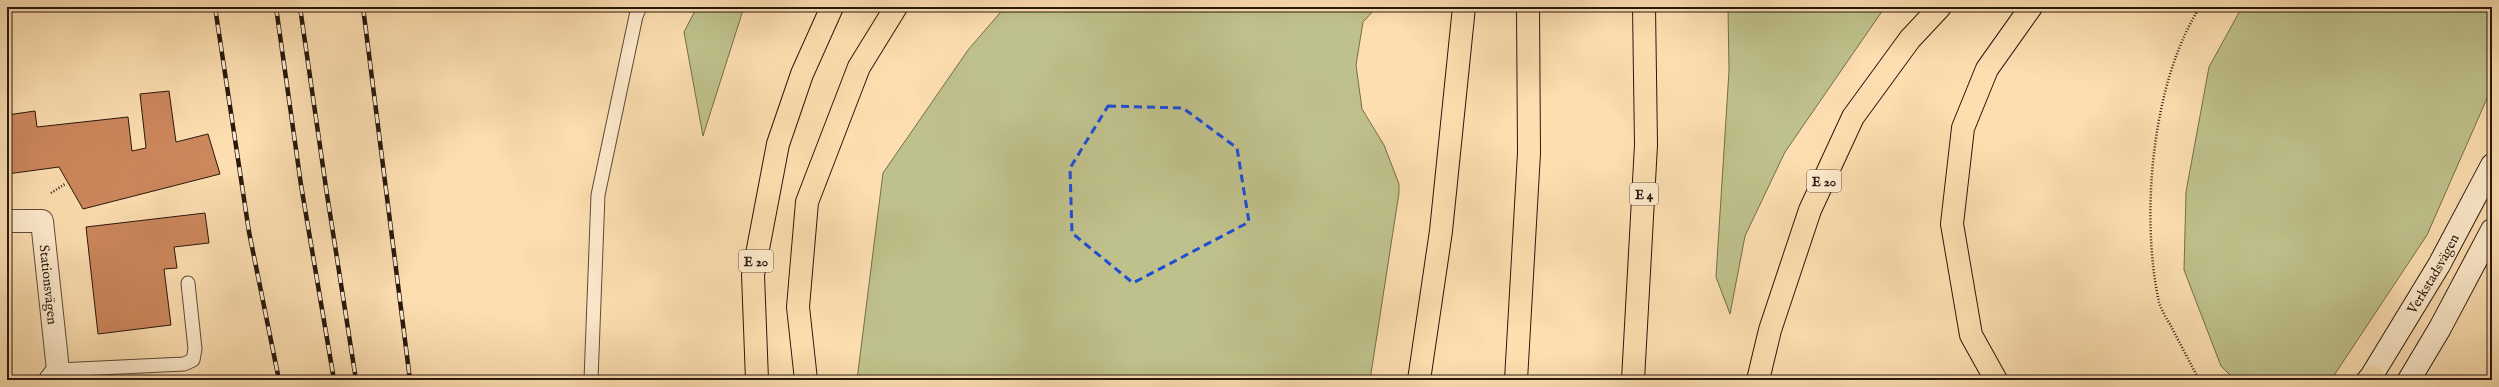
<svg xmlns="http://www.w3.org/2000/svg" width="2499" height="387" font-family="'IM FELL English',serif">
<style>
.green{fill:#bfc18c;stroke:#746c4d}
.building{fill:#cd875d;stroke:#28180e}
.lines{fill:none;stroke-linecap:round;stroke-linejoin:round}
.service-casing{stroke:#5d4a37;stroke-width:15}
.minor-casing{stroke:#5d4a37;stroke-width:24}
.secondary-casing{stroke:#28180e;stroke-width:24}
.motorway-casing{stroke:#28180e;stroke-width:24}
.path{stroke:#28180e;stroke-width:2.5;stroke-dasharray:1 2;stroke-linecap:butt}
.service{stroke:#fdeacc;stroke-width:13}
.minor{stroke:#fdeacc;stroke-width:22}
.secondary{stroke:#fdeacc;stroke-width:22}
.motorway{stroke:#fcdeb1;stroke-width:22}
.rail-casing{stroke:#28180e;stroke-width:4.5}
.rail{stroke:#fdeacc;stroke-width:3;stroke-dasharray:9;stroke-linecap:butt}
.marked{fill:none;stroke:#1d4ed8;stroke-width:3;stroke-dasharray:8 5;stroke-linejoin:round}
.labels{text-anchor:middle;stroke-width:3;stroke-linejoin:round;paint-order:stroke}
.shield{fill:#fdeacc;stroke:#685747;stroke-width:1}
.shield-label{font-size:13px;font-weight:bold;fill:#28180e}
.street-label{font-size:14px;fill:#28180e;stroke:#fdeacc}
</style>
<rect width="100%" height="100%" fill="#fcdeb1"/>
<filter id="stains"><feTurbulence type="fractalNoise" baseFrequency=".005" numOctaves="4"/><feColorMatrix values="0 0 0 0 .2 0 0 0 0 .09 0 0 0 0 .02 0 0 0 .5 -.17"/></filter>
<radialGradient id="worn" r=".72"><stop offset=".6" stop-color="#630" stop-opacity="0"/><stop offset="1" stop-color="#630" stop-opacity=".3"/></radialGradient>
<g class="green">
<path d="M697,7h47l-41,129 -19,-104z"/>
<path d="M1005,7h372l-14,15 -7,43 6,44 22,36 15,39v9l-29,187h-513l26,-207 85,-123z"/>
<path d="M1728,7h157l-100,145 -40,84 -15,78 -14,-37 13,-206z"/>
<path d="M2242,7h250v80l-65,148 -96,145h-96l-14,-14 -37,-96 2,-78 23,-125z"/>
</g>
<g class="building">
<path d="M169,91l7,51 32,-8 12,40 -137,35 -24,-42 -52,7v-59l28,-4 2,16 91,-10 4,34 14,-3 -6,-54z"/>
<path d="M205,213l4,30 -35,4 3,21 -13,1 7,56 -73,9 -12,-107z"/>
</g>
<g class="lines">
<g class="service-casing">
<g id="service">
<path d="M58,370l126,-6 9,-4 2,-11 -7,-66"/>
<path d="M591,380l7,-185 38,-179 4,-9"/>
</g>
</g>
<g class="minor-casing">
<g id="minor">
<path id="s1" d="M7,221h35l16,149 -8,10"/>
</g>
</g>
<g class="secondary-casing">
<g id="secondary">
<path id="s2" d="M2369,380l70,-115 53,-100"/>
<path d="M2409,380l31,-52 52,-98"/>
</g>
</g>
<g class="motorway-casing">
<g id="motorway">
<path d="M757,380l-4,-105 25,-131 24,-70 30,-67"/>
<path d="M806,380l-8,-73 9,-105 52,-135 37,-60"/>
<path d="M1419,380l22,-149 23,-224"/>
<path d="M1516,380l13,-227 -1,-146"/>
<path d="M1633,380l13,-235 -2,-138"/>
<path d="M1758,380l12,-50 40,-120 43,-93 57,-78 30,-32"/>
<path d="M1996,380l-25,-45 -19,-111 11,-96 24,-59 44,-62"/>
<path d="M2368,380l4,-4"/>
</g>
</g>
<g class="path">
<path d="M51,193l14,-9"/>
<path d="M2199,380c-9,-18 -19,-36 -28,-54 -4,-7 -10,-16 -12,-24 -19,-86 -7,-221 41,-295"/>
</g>
<use href="#service" class="service"/>
<use href="#minor" class="minor"/>
<use href="#secondary" class="secondary"/>
<use href="#motorway" class="motorway"/>
<g class="rail-casing">
<g id="rail">
<path d="M215,7l34,225 30,148"/>
<path d="M276,7l25,178 33,195"/>
<path d="M300,7l26,181 30,192"/>
<path d="M363,7l47,373"/>
</g>
</g>
<use href="#rail" class="rail"/>
</g>
<path class="marked" d="M1108,106l75,2 54,40 12,74 -116,61 -61,-50 -2,-65z"/>
<g class="labels">
<g class="shield">
<rect x="1807" y="170" width="34" height="22" rx="3"/>
<rect x="1630" y="183" width="28" height="22" rx="3"/>
<rect x="739" y="250" width="34" height="22" rx="3"/>
</g>
<g class="shield-label">
<text x="1824" y="186">E 20</text>
<text x="1644" y="199">E 4</text>
<text x="756" y="266">E 20</text>
</g>
<g class="street-label">
<text dy="5" stroke="none"><textPath href="#s2" startOffset="124">Verkstadsvägen</textPath></text>
<text dy="5" stroke="none"><textPath href="#s1" startOffset="99">Stationsvägen</textPath></text>
</g>
</g>
<rect width="2499" height="387" fill="none" stroke="#fcdeb1" stroke-width="24"/>
<rect x="8" y="8" width="2483" height="371" fill="none" stroke="#28180e" stroke-width="2"/>
<rect x="12" y="12" width="2475" height="363" fill="none" stroke="#28180e"/>
<rect width="100%" height="100%" filter="url(#stains)"/>
<rect width="100%" height="100%" fill="url(#worn)"/>
</svg>
